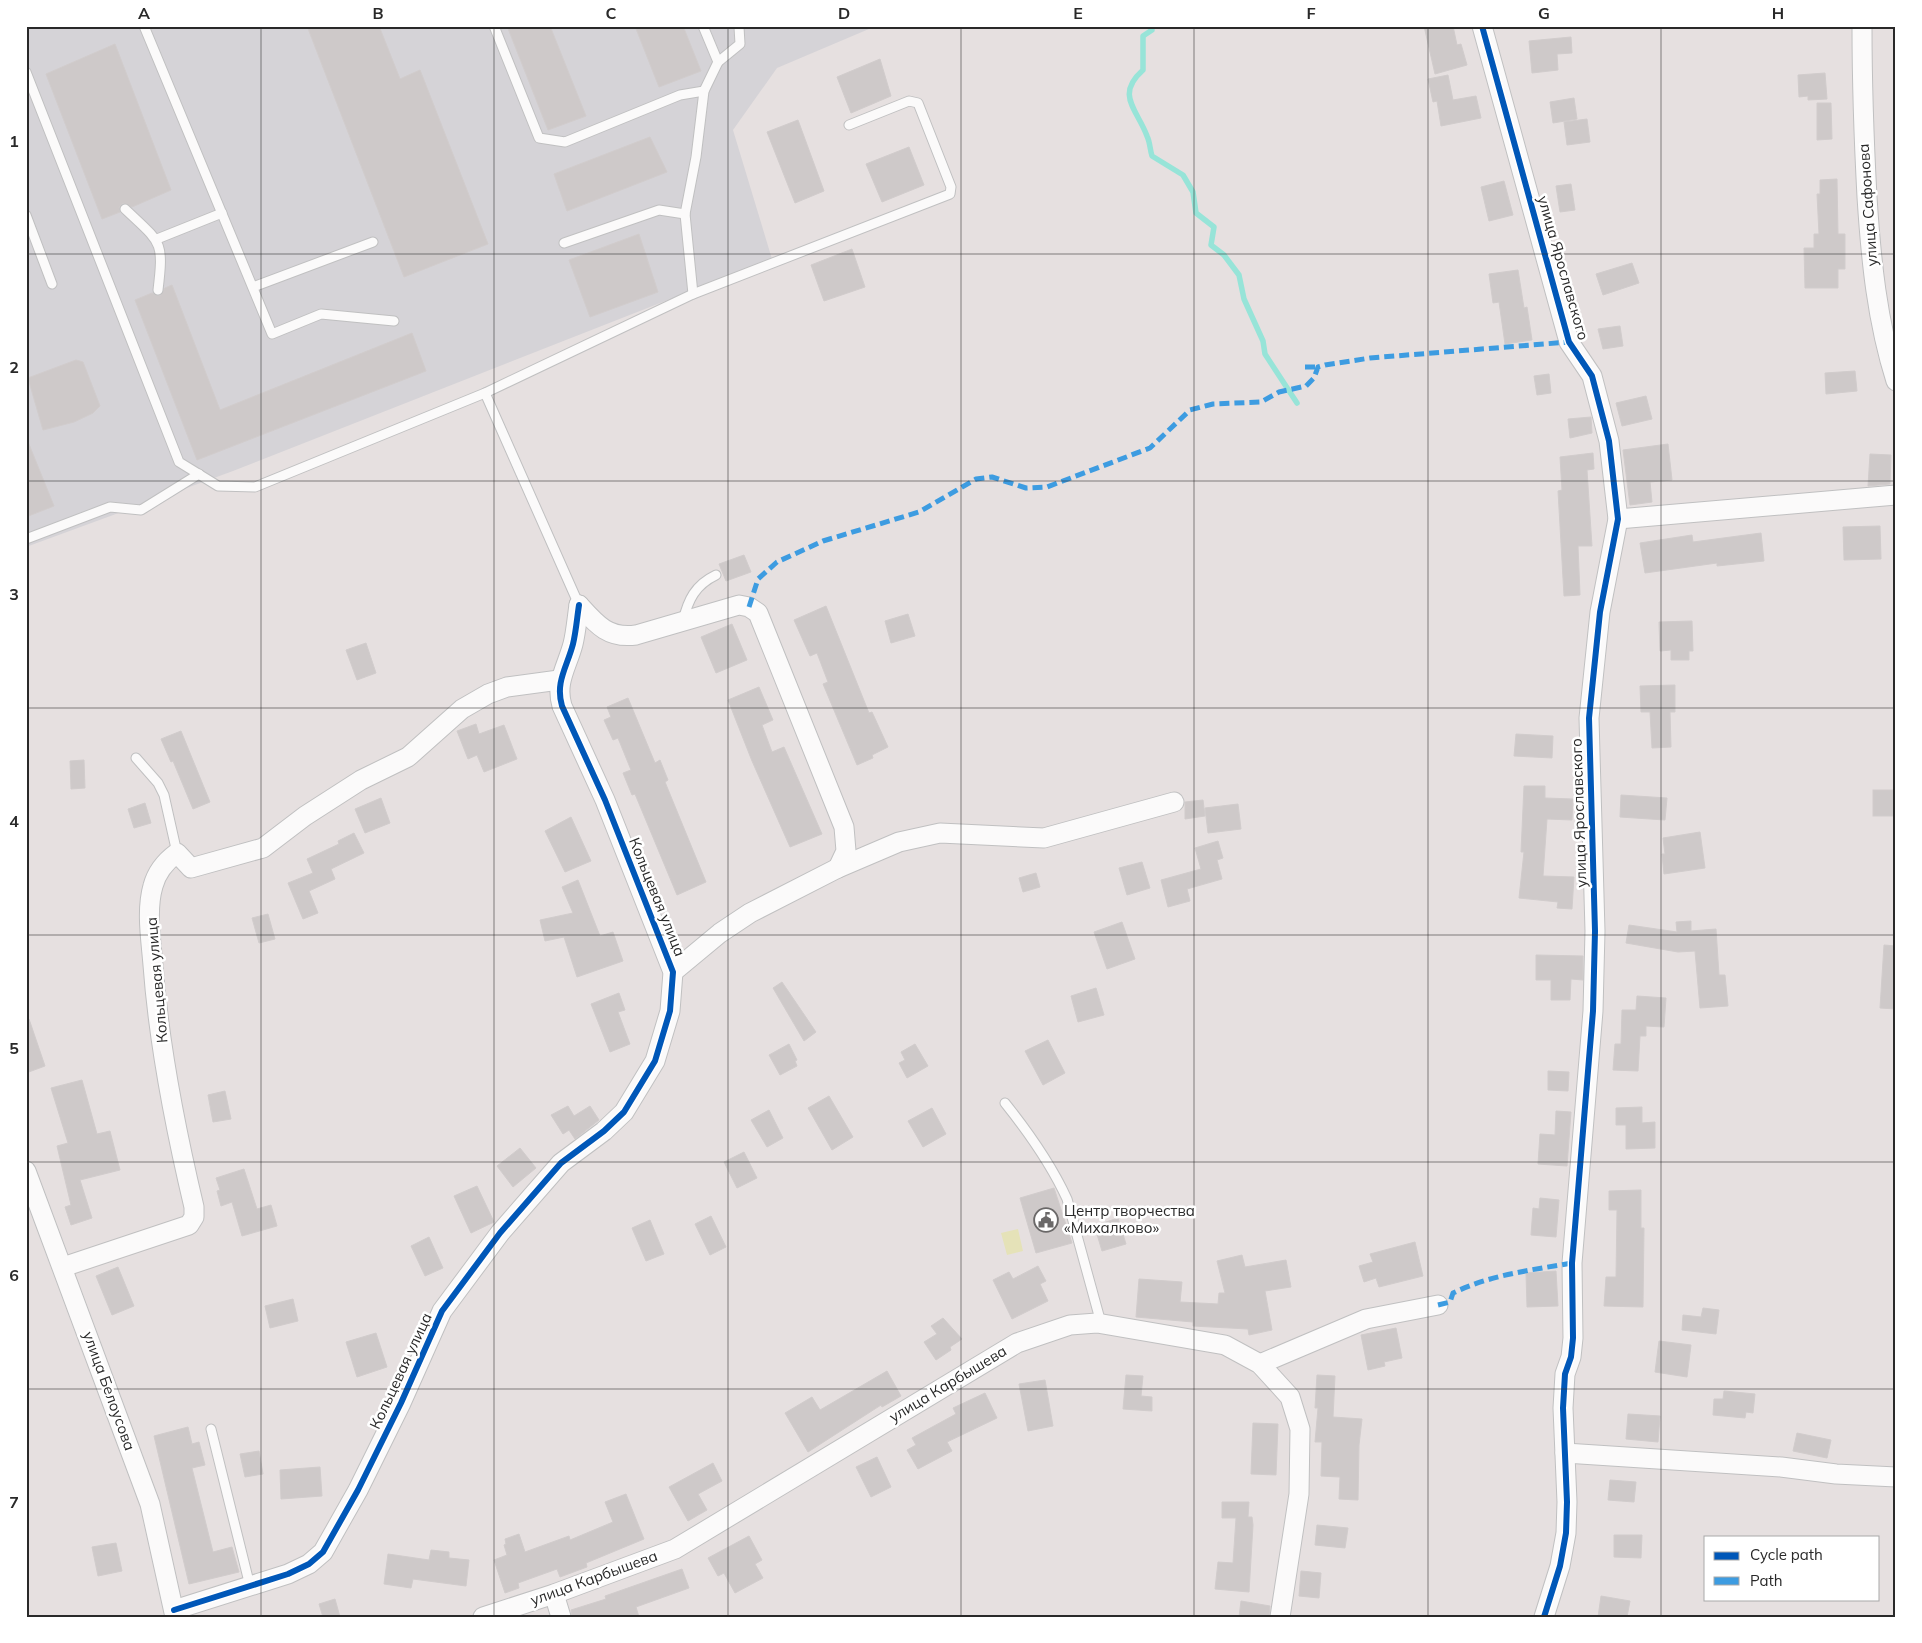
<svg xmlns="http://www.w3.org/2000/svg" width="1922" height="1643" font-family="Mulish,sans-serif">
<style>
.industrial{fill:#d5d3d7}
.pitch{fill:#e5e2b8}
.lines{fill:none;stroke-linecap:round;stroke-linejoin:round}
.stream{stroke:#97e4d8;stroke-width:5.5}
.building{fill:#cec9c9;stroke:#d1cccc}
.service-casing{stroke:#c0c0c1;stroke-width:11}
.minor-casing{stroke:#c0c0c1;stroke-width:21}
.service{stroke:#fbfafa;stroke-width:9}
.minor{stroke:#fbfafa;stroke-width:19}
.quiet{stroke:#3d9ce1;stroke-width:5;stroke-dasharray:10 5;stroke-linecap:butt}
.cycleway-casing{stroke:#fff;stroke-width:9}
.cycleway{stroke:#0057b8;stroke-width:6}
.grid{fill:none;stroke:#292929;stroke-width:1;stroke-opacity:0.55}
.labels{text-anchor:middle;stroke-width:5;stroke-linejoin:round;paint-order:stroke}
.street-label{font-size:15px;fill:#292929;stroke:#fff}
.poi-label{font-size:15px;fill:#292929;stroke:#fff;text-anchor:start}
.neatline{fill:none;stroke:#292929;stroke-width:2}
.grid-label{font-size:16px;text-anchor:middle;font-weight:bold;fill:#292929}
</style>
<rect width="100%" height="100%" fill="#e6e0e0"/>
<path class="industrial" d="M26,26h850l-99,42 -44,62 39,129 -539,212 -207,76z"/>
<path class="pitch" d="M1018,1229l5,22 -16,4 -6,-22z"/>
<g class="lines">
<path class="stream" d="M1151,26l1,4 -9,6v34c-28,25 -6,39 4,66 3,6 3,14 5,20l31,19 10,17 3,21 18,14 -3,18 13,10 15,20 5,24 19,42 2,13 32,49"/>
</g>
<g class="building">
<path d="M307,26h72l21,53 20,-9 68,174 -84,33z"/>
<path d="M507,26h43l36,90 -38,14z"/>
<path d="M635,26h48l18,45 -42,16z"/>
<path d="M1424,26h29l4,19 4,-1 6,21 -32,9z"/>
<path d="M1571,37l1,16 -15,1 1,16 -26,3 -3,-32z"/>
<path d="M115,44l56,146 -39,17 -9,-4 -4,4 1,5 -18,7 -56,-145z"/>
<path d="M880,59l11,37 -40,17 -14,-36z"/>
<path d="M1825,73l2,26 -19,1v-4l-9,1 -1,-22z"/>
<path d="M1448,75l5,25 23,-4 5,22 -40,8 -4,-25 -4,1 -5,-23z"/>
<path d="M1574,98l3,21 -24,4 -3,-21z"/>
<path d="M1817,103h14l1,36 -15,1z"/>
<path d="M1587,119l3,23 -23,3 -3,-23z"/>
<path d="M798,120l26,71 -29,12 -28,-71z"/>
<path d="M650,137l17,35 -100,39 -13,-37z"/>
<path d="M909,147l15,38 -42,17 -16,-38z"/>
<path d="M1837,179l1,55h7v35h-7v19h-33l-1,-40h10v-14h5l-2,-40h3v-14z"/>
<path d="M1504,181l9,34 -24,6 -8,-34z"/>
<path d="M1571,184l4,26 -15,2 -4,-26z"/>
<path d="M639,234l19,58 -68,25 -21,-57z"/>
<path d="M852,249l13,38 -41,14 -13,-36z"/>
<path d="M1632,263l7,20 -36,12 -7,-21z"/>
<path d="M1518,270l6,38 3,-1 5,33 -27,4 -6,-42 -6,1 -4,-29z"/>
<path d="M172,285l48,125 192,-77 14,38 -229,89 -62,-160 17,-7 8,3 5,-8z"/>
<path d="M1620,326l3,20 -20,3 -5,-20z"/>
<path d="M76,360l7,2 17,44 -7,7 -19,9 -31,8 -15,-52z"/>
<path d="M1855,371l2,20 -31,3 -1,-21z"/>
<path d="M1549,374l2,19 -14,2 -3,-19z"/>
<path d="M1646,396l6,23 -30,7 -6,-23z"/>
<path d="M1591,417l1,16 -22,5 -2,-19z"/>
<path d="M26,437l28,69 -28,11z"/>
<path d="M1668,444l4,36 -22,2 2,20 -22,3 -7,-55z"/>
<path d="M1593,453l1,16 -7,1 5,76h-14l2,49 -16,1 -6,-105 4,-1 -2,-33z"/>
<path d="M1870,454l21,1 -1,29 -22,2z"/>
<path d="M1880,526l1,33 -37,1 -1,-33z"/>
<path d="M1761,533l3,28 -47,5v-3l-72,10 -5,-30 52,-8 1,7z"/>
<path d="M744,555l7,17 -25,9 -7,-17z"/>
<path d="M826,606l43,107 3,-1 16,35 -16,8 1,3 -16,7 -34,-81 5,-2 -11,-29 -7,3 -16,-36z"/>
<path d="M908,614l7,22 -24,7 -6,-22z"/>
<path d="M1692,621l1,30h-4v9h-18v-10l-11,1 -1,-29z"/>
<path d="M732,624l15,36 -31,13 -15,-36z"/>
<path d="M366,643l10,30 -19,7 -11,-30z"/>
<path d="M1675,685v27h-5l1,35 -19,1 -2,-36h-9l-1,-26z"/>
<path d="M759,687l14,33 -11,5 10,27 12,-5 38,87 -32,13 -38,-86 -24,-61z"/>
<path d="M628,698l27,65 5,-3 8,20 -3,2 41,100 -29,13 -42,-101 -3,1 -9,-22 8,-3 -13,-32 -5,2 -9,-20 7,-3 -4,-10z"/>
<path d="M476,724l3,10 25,-9 13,34 -33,13 -7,-17 -9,4 -11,-28z"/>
<path d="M181,731l29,71 -17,7 -20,-48 -2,1 -10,-23z"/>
<path d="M1516,734l37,2 -1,22 -38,-2z"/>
<path d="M84,760l1,28 -14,1 -1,-28z"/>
<path d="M1524,786h21v12l28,1 -1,21 -25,-1 -4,57 31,1 -2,32 -15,-1 1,-6 -39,-4 5,-46h-3z"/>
<rect x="1873" y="790" width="23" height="26"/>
<path d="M1621,795l46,3 -2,22 -45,-3z"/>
<path d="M381,798l9,25 -25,10 -10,-24z"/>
<path d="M1203,800l2,16 -20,3v-17z"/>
<path d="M145,803l6,20 -17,5 -6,-19z"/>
<path d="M1238,804l3,25 -33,4 -3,-25z"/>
<path d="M571,817l20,44 -26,11 -20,-41z"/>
<path d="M1700,832l5,36 -41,6 -2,-20h3l-2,-16z"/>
<path d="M354,833l10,20 -33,16 4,10 -26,12 9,22 -15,6 -15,-36 25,-10 -6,-14 32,-15 -1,-3z"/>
<path d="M1218,841l5,17 -6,2 5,19 -35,10 3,12 -22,6 -7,-27 40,-11 -6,-21z"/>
<path d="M1142,862l8,26 -23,7 -8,-27z"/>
<path d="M1036,873l4,14 -17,5 -4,-14z"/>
<path d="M578,880l22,56 13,-4 10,29 -46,16 -13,-40 -19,4 -5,-21 33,-7 -11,-26z"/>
<path d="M268,914l7,25 -16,4 -7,-25z"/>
<path d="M1691,921v10l25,-2 3,46h6l3,31 -28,2 -5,-57 -17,1 -52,-9 3,-18 48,7 -1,-10z"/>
<path d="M1122,922l13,37 -28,10 -13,-37z"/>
<path d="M1884,945l12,1v63l-16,-1z"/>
<path d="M1536,955l47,1v24l-12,-1 -1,21h-19v-20h-15z"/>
<path d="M782,982l34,50 -12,9 -31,-53z"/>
<path d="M1096,988l8,27 -26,7 -7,-26z"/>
<path d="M619,993l6,17 -7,2 12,32 -20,8 -19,-48z"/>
<path d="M1637,996l29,2 -2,29 -18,-1v10h-6l-2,35 -25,-1 2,-26h6l1,-34h14z"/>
<path d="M26,1019h3l16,47 -19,7z"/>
<path d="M1048,1040l17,33 -22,12 -18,-34z"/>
<path d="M789,1044l8,16 -2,1 2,5 -17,9 -11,-20z"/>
<path d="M915,1044l13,22 -21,12 -8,-15 6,-3 -4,-8z"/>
<path d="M1548,1071l21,1 -1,19 -20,-1z"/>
<path d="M82,1080l15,54 13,-3 10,39 -40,10 12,38 -21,7 -6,-18 6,-2 -14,-59 11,-3 -17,-55z"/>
<path d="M225,1091l6,28 -18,3 -5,-27z"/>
<path d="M829,1096l24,41 -21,13 -24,-42z"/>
<path d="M568,1106l6,10 16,-10 9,14 -24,19 -6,-9 -6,4 -12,-19z"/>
<path d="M1642,1107v16l13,-1v26l-29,1v-24h-10v-17z"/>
<path d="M932,1108l14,26 -23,13 -15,-26z"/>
<path d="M769,1110l14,28 -16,9 -16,-27z"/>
<path d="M1556,1111l15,1 -4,54 -29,-2 2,-30 15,1z"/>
<path d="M520,1148l16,20 -23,19 -16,-21z"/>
<path d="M744,1152l13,26 -20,10 -13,-26z"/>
<path d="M244,1169l13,40 14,-4 6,21 -35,10 -10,-34 -11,4 -4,-15 3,-1 -4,-12z"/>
<path d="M477,1186l17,36 -23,11 -17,-37z"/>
<path d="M1054,1188l18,55 -36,10 -16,-55z"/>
<path d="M1641,1190v38h3l-1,79 -39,-1 2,-29h10l1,-67h-8v-19z"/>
<path d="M1540,1198l19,2 -3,37 -25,-2 2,-27 6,1z"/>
<path d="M711,1216l15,31 -16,8 -15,-31z"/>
<path d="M1118,1218l8,26 -24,7 -6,-20 9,-3 -2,-5z"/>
<path d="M650,1220l14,34 -18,7 -14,-33z"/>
<path d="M429,1237l14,31 -18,8 -14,-30z"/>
<path d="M1415,1242l8,34 -44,11 -3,-9 -12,4 -5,-16 14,-4 -3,-8z"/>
<path d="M1242,1255l3,12 41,-7 5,27 -26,4 7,39 -23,5 -1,-6 -55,-3v-4l-57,-5 3,-38 43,3 -2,20 38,2 1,-11h6l-8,-32z"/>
<path d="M1038,1266l8,15 -6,3 8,17 -36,18 -19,-39 16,-8 4,7z"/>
<path d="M118,1267l16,39 -22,9 -16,-39z"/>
<path d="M1556,1271l2,35 -31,1 -1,-34z"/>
<path d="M293,1299l5,22 -28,7 -5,-22z"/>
<path d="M1703,1308l16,2 -3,24 -34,-4 1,-15 18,2z"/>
<path d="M943,1318l19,21 -12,8 1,3 -15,10 -12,-18 13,-8 -6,-8z"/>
<path d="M1396,1328l6,30 -18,4 1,4 -17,4 -7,-35z"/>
<path d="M376,1333l11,34 -30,10 -11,-35z"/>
<path d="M1659,1341l32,4 -4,32 -32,-5z"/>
<path d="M887,1371l14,25 -19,11 -1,-2 -73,47 -23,-39 27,-16 8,13z"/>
<path d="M1126,1375l17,1 -2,20 11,1v14l-29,-2z"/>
<path d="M1317,1375l18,1 -2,41 29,2 -3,26 -1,55 -19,-1 1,-22 -19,-1 1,-34h-7l3,-34h-3z"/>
<path d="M1045,1380l8,46 -25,5 -9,-47z"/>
<path d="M1724,1391l31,3 -2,19 -7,-1 -1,6 -32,-3 1,-16h9z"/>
<path d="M985,1393l12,25 -50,24 5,9 -34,18 -11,-19 9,-5 -4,-7 44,-24 -3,-6z"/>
<path d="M1628,1414l32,2 -2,26 -32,-3z"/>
<path d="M1253,1423l25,1 -2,51 -25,-1z"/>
<path d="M188,1427l4,17 7,-2 6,23 -13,3 21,84 19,-5 7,25 -50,12 -35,-148z"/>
<path d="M1797,1433l34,7 -4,18 -34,-7z"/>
<path d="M259,1451l4,23 -18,3 -5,-23z"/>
<path d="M877,1457l14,30 -20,10 -15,-30z"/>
<path d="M713,1463l9,18 -24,13 9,16 -19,11 -19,-34z"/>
<path d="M320,1467l2,29 -41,3 -1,-29z"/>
<path d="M1610,1480l26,2 -2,20 -26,-2z"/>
<path d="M626,1494l18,45 -58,24 1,4 -27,10 -3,-8 -39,14 1,5 -14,5 -11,-33 13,-5 -3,-10 2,-1 -1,-5 14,-5 6,18 44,-16 1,4 43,-18 -8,-20z"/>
<path d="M1222,1502h27l-1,15h4l1,8 -4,67 -34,-3 3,-27 15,1 3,-45h-14z"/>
<path d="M1317,1525l31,3 -3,20 -30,-3z"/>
<path d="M1614,1535h28l-1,23 -27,-1z"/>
<path d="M749,1536l13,24 -7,4 8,14 -28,15 -11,-20 -6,3 -10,-18z"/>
<path d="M116,1543l6,28 -24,5 -6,-29z"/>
<path d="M431,1550l18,2v6l20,2 -3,26 -53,-7 -2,9 -27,-4 4,-30 41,6z"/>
<path d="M682,1569l7,19 -53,19 3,10h-67l-1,-7 35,-11 -1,-3z"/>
<path d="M1301,1571l20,2 -2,25 -20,-2z"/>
<path d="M1601,1596l29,5 -3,16h-29z"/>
<path d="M335,1599l5,18h-17l-4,-13z"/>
<path d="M1241,1601l29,5 -1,11h-30z"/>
</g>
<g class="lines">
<g class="service-casing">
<g id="service">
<path d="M144,26l128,308 49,-20 73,7"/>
<path d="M494,26l45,112 26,4 115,-47 24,-4"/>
<path d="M703,26l15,36 22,-18 -1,-17"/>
<path d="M26,72l153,390 39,24 37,1 230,-94 208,-99 257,-100 1,-7 -33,-84 -9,-2 -60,24"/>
<path d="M125,209c36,34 39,31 33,81"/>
<path d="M685,214l11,-57 8,-66 14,-29"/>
<path d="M26,215l26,69"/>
<path d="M157,239l65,-26"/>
<path d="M564,243l95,-33 26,4 8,80"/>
<path d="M253,287l120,-45"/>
<path d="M485,393l94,212"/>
<path d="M26,539l84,-32 31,3 58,-36"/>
<path d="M683,621c5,-21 12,-36 33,-46"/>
<path d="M136,758l22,25 6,12 13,58"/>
<path d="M1005,1103c24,30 46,61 62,96l34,124"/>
<path d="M211,1429l39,157"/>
</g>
</g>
<g class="minor-casing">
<g id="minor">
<path d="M1482,26l87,316 23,34 17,65 9,78 -18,93 -11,106 6,213 -2,80 -21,252 1,75 -2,19 -6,17 -2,34 4,94 -1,31 -6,33 -16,51"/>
<path d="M1862,26c0,57 2,115 5,171 4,63 10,124 29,184"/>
<path d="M1618,519l278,-24"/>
<path d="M579,605c17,19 29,34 57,30l103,-30 10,2 9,6 86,214 2,24 -8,17"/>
<path d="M673,972l47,-39 30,-20 88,-45 61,-26 41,-9 104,5 130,-36"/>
<path d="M26,1171l124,333 25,113"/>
<path d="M63,1267l126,-42 5,-8v-10c-19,-80 -35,-160 -41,-242 -2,-25 -7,-55 0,-79 4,-15 13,-25 24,-33l14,15 72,-20 42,-32 56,-36 47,-23 54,-48 26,-15 19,-7 52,-7"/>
<path d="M1260,1364l106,-45 72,-14"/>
<path d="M1565,1453l216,14 55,7 60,3"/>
<path d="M554,1594l7,23"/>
<path d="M174,1610l114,-36 21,-10 14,-12 35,-62 43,-87 41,-92 58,-78 61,-70 43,-32 20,-19 31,-51 15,-50 3,-39 -68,-172 -43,-94c-7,-24 5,-39 11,-62 3,-12 4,-26 6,-39"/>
<path d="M483,1617l71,-23 121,-45 342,-206 53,-18 27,-2 128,22 35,19 30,33 10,32 -1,65 -19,123"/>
</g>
</g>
<use href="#service" class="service"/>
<use href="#minor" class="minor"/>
<g class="quiet">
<path d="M1305,367h13"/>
<path d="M749,607l9,-28 19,-17 46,-21 96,-29 57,-33 16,-2 34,11 21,-1 103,-39 40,-38 23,-6 48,-2 18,-10 27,-6 8,-8 4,-11 7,-2 45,-7 199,-16"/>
<path d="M1438,1305l12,-3 3,-9c37,-18 78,-23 119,-30"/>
</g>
<g class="cycleway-casing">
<g id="cycleway">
<path d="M1482,26l87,316 23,34 17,65 9,78 -18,93 -11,106 6,213 -2,80 -21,252 1,75 -2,19 -6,17 -2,34 4,94 -1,31 -6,33 -16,51"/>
<path d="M174,1610l114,-36 21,-10 14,-12 35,-62 43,-87 41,-92 58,-78 61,-70 43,-32 20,-19 31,-51 15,-50 3,-39 -68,-172 -43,-94c-7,-24 5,-39 11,-62 3,-12 4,-26 6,-39"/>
</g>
</g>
<use href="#cycleway" class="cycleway"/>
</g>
<path class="grid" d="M261,26v1591M494,26v1591M728,26v1591M961,26v1591M1194,26v1591M1428,26v1591M1661,26v1591M26,254h1870M26,481h1870M26,708h1870M26,935h1870M26,1162h1870M26,1389h1870"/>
<defs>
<g id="civic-ring" transform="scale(1.25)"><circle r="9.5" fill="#fff" stroke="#6b6969" stroke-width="1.5"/><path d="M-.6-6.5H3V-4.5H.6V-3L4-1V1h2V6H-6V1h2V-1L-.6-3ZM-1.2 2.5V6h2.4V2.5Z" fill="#6b6969"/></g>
</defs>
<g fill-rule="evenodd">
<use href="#civic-ring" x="1046" y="1220"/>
</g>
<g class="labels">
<g class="street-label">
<text transform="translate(1868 205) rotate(-94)" y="5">улица Сафонова</text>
<text transform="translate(1563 268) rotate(74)" y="5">улица Ярославского</text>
<text transform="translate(1579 813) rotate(-92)" y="5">улица Ярославского</text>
<text transform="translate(657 897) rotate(68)" y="5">Кольцевая улица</text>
<text transform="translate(157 980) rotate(-95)" y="5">Кольцевая улица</text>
<text transform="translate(401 1371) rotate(-65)" y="5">Кольцевая улица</text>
<text transform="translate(948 1384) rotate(-31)" y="5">улица Карбышева</text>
<text transform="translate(109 1391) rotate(70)" y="5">улица Белоусова</text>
<text transform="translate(594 1578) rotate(-20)" y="5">улица Карбышева</text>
</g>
<g class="poi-label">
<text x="1064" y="1216">Центр творчества<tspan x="1064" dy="17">«Михалково»</tspan></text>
</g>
</g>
<rect width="1922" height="1643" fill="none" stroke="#ffffff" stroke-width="55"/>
<rect x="1704" y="1536" width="175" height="65" fill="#ffffff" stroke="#a9a9a9"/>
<rect x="1714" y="1552" width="25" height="8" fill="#0057b8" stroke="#a9a9a9"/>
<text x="1750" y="1560" font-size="15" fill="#292929">Cycle path</text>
<rect x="1714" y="1577" width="25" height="8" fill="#3d9ce1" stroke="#a9a9a9"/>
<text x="1750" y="1586" font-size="15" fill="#292929">Path</text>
<rect x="28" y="28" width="1866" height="1588" class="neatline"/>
<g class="grid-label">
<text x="144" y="19">A</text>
<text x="378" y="19">B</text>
<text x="611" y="19">C</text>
<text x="844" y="19">D</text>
<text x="1078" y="19">E</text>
<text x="1311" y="19">F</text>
<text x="1544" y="19">G</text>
<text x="1778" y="19">H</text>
<text x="14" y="147">1</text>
<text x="14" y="373">2</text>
<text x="14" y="600">3</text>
<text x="14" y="827">4</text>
<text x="14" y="1054">5</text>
<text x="14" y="1281">6</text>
<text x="14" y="1508">7</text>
</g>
</svg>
